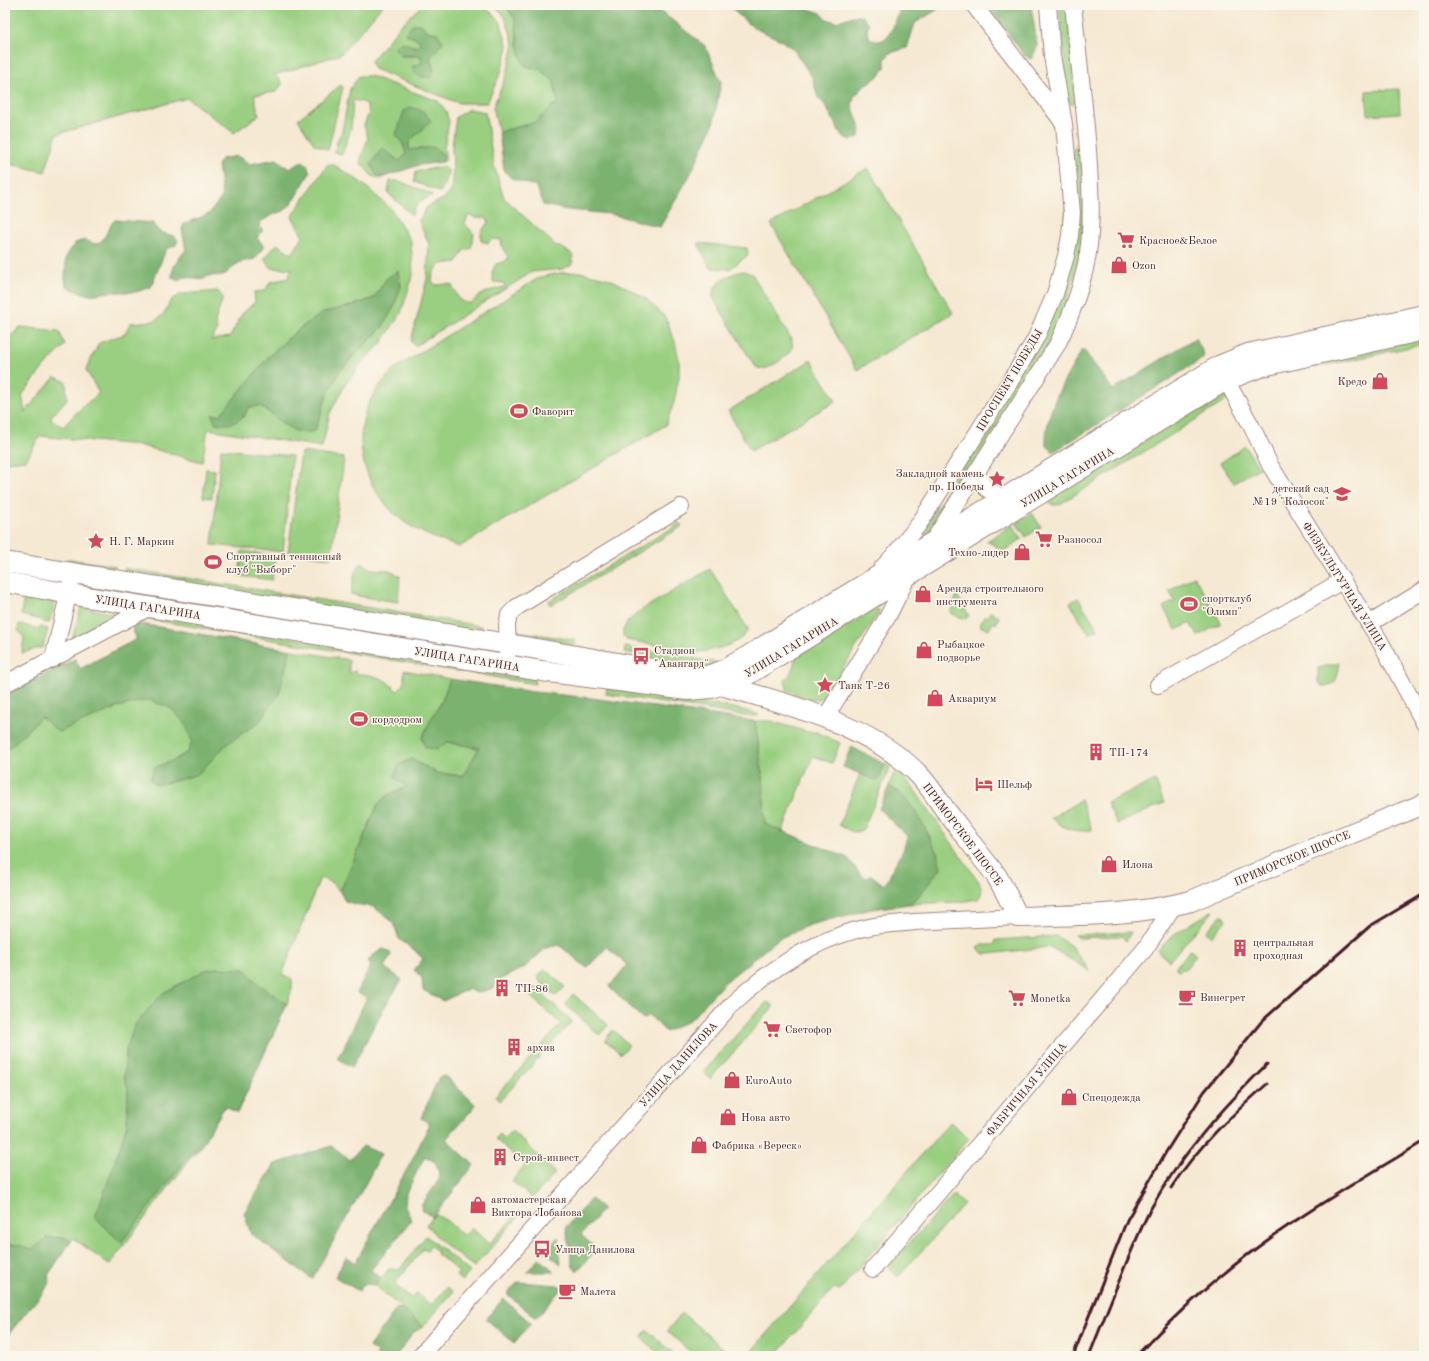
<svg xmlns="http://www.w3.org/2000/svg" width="1429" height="1361" font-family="'Old Standard TT',serif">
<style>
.green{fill:#9acf81;stroke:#727756;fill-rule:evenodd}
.forest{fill:#7bb26f;stroke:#62684d}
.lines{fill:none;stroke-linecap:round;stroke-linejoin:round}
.minor-casing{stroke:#a0847f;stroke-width:18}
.major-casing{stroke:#a0847f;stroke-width:22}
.minor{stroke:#fff;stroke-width:16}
.major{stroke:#fff;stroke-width:20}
.rail{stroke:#4a1f2b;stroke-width:3}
.labels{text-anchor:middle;stroke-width:3;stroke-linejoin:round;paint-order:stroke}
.poi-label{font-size:11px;fill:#4a1f2b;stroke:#fbf7ec;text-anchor:start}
.street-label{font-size:11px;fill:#4a1f2b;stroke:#fbf7ec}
</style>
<rect width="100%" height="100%" fill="#fbf7ec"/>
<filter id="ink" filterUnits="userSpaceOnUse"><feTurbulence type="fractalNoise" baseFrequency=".025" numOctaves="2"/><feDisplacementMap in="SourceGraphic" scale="8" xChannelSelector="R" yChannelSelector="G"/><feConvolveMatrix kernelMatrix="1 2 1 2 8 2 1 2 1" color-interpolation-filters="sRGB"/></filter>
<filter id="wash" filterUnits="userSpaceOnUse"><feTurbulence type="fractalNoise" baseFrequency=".012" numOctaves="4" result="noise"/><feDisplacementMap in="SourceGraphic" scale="16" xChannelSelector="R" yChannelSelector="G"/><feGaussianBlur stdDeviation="0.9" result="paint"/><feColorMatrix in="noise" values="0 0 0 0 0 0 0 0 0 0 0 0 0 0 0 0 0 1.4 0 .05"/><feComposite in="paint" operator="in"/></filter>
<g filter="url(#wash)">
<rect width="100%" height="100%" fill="#f6e9d3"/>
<g class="green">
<path d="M5,5h378l-42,49 -66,21 8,8 -7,9 -22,3 5,20 -25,18 -47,-35 -130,36 -12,38 -40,-9z"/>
<path d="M422,5l58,1 11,6 9,9 8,26 -7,25 -14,31h-27l-7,-2 -79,-32 -3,-8 30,-36zM427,31l10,2 -7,25 4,13 -12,-8 -1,-7h-20v-14l16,5 4,-3 -2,-4z"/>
<path d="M495,5h10l10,14 3,25 8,22 14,4 14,11 4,22 -6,3 -16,16 -37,10 -6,-25 14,-33 7,-30 -9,-27z"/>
<path d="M1059,5h8l9,96 -2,2 -3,1 -3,-5z"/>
<path d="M359,76h11l68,25 8,10 3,11 -5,25 2,13 -3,2v-8l-34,-4v-8l21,-21 -27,23 3,10 -7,7 -23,14 8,2 -5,2 -7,-3 -12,-14 8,-24 -4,-13 5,-12 -3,-10 -13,-3 -2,29 -9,25 -8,-2 4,-13 4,-7 8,-43z"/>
<path d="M341,85l2,2 -15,63 -14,-6 -16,-25z"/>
<path d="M1399,89l1,24 -32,2 -2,-24z"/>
<path d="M469,109l16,3 9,54 10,32 51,47 15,7 3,5 -1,7 -9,5 -31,3 -117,74 -4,-5 16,-62 2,-35 -10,-23 8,-14 18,-9 6,-9 2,-19 -1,-23 4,-30zM471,215l4,3h11l3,4c-5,6 -10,10 -8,19l7,2 4,-4 9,1 1,7 6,10 -2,4 -10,3 -4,8 1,10 11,1 1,2 -1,2c-11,3 -24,5 -32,16h-5l-8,-3 -7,-15 -5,-1 -11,1 -4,-3 1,-8 7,-10 17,-2 6,-11 8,-3 3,-14 -9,-10 3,-8z"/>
<path d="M1076,148l3,2 2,4 3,65 -3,30 -7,29 -10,32 -16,36 -118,186 -3,3 -4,-3 133,-224 17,-159z"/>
<path d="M328,164l6,1 28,18 30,27 19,32 2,33 -12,38 -21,32 -20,20 -15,20 -15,28 -8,34 -114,-18 -6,33 -64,-17 -98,-9 -14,24 -21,2v-120l15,-15 39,4 6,14 -22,23 -21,27 3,17 30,-35 11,5 1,17 -17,19 13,9 16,-17 20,-17 -13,-23 13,-27 26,-9 5,-11 24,-2 10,-7 7,-14 11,-6 36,-3 5,7 -8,23 2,10 -6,9 19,-3 12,-23 13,-12 -1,-10 11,-1 5,-9 18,-4 4,-9 -21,-1 -7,-9 13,-15 15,10 11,-17 -11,-21zM387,278l-6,51 -26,25 -16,18 -12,23 -12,36 -34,-10 -21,-15 -11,1 -5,10 -32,-2 8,1 52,-63 82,-48 20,-7z"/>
<path d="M444,166l4,4c0,9 -3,15 -8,22l-26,-10 2,-10z"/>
<path d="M868,168l85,145 -96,57 -86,-146z"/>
<path d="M390,181h9l34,14c-10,4 -18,8 -21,20l-24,-22z"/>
<path d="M698,243l49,5 1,7 -18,14 -20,-1z"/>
<path d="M743,271l9,3 39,65c1,3 2,6 1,9 -2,7 -23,21 -29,21 -4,0 -7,-2 -9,-4l-41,-67c-3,-14 18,-25 30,-27z"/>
<path d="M580,272l30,7 18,9 20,12 18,18 9,24 4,18v17l-5,25 -8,23 -207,122c-20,-7 -46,-16 -62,-31 -32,-28 -46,-73 -28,-113 6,-13 15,-23 25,-34l146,-92 20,-4z"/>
<path d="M1424,337v7l-110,24 -1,-6z"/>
<path d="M811,360l25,41 -85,50 -23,-40z"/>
<path d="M1222,395l7,4 -169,105c-6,2 -10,1 -14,-4z"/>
<path d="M1245,446l14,22 -25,15 -14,-20z"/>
<path d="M221,449l71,7 -9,96 -71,-7z"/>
<path d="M301,452l43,6 -13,100 -43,-5z"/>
<path d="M206,469l9,1 -3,28 -9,-1z"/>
<path d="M1032,513l9,14 -15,10 -10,-14z"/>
<path d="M679,524h2v3l-128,77h-4v-3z"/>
<path d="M1012,525l10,14 -18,12 -17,-10z"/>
<path d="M242,551l33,5 -3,24 -33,-4z"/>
<path d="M69,559l46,7 -1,7 -48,-8z"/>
<path d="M361,563l10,6 18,1 11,6 -2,26 -40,-6 -7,-2 4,-22z"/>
<path d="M124,568l357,58 2,8 -360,-60z"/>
<path d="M710,569l38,60c-5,15 -35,22 -50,23l-72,-12 -3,-3v-7l5,-9 15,-12z"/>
<path d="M1194,576l27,47 -23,13 -8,-13 -14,7 -13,-23 12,-6 -6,-10z"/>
<path d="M957,595l12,21 -4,3 -15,-6z"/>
<path d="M24,596l31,7 -6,20 -7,-1v-2l-21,-5z"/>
<path d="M1078,598l20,31 -9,5 -19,-31z"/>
<path d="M81,607l38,8 -47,25z"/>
<path d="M876,609l3,1v2l-55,85c-13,7 -25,-2 -37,-7l-2,-10c6,-4 10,-16 10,-23z"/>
<path d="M990,612l9,4 -3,8 -3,-2 -4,8 -9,-4 4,-10 3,2z"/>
<path d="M150,614l384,65 1,5 -393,-66z"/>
<path d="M19,624l21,5v-2l8,2 -5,18 -21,6 2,-16 -6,-7z"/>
<path d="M141,624l208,36v13l7,-2 1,3c16,0 29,4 40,17l7,-7v-14l46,9 -8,22 -11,18 -9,19 25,4 32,6 -16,28 -26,-3 -26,-14 -3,28 -19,7 -11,10 -38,88 -8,-9 -12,-5 -38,97 10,4v10l-5,15 -50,109 -12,-7 -26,43 -9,10 -81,106 -36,-27 -25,37 2,7 -45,57v-644l70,-36 5,10 57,-30 -5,-11z"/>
<path d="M517,631l58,9v5l-57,-9z"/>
<path d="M625,647l89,15 5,2 -10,6 -17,-3 -11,-5 -57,-10z"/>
<path d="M1340,663c-3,14 -2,23 -18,23l-4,-5v-13z"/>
<path d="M607,688c50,8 102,13 151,26v2h-13l-29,-5 -110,-17z"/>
<path d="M755,721h16l37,11h8l24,11 -8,20 -19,-7 -31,76 -17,-8 -2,-44z"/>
<path d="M885,764l5,3 -1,3 -26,59c-7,7 -16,0 -24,-4l21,-51 17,6z"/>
<path d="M897,771l14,14 68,97c3,7 4,11 -1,17l-19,3 -50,2c17,-14 21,-30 29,-50l-8,-15 -31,-47 -10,-6 4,-11z"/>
<path d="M1155,780l9,23 -47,21 -10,-21z"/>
<path d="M1081,800l11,30c-17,3 -28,-1 -41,-12z"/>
<path d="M1213,910l-2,4 -42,47 -12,-10 16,-16z"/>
<path d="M1222,915l4,5 -15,17 -5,-5 14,-16z"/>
<path d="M1131,932l-5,9 -4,-5 -43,2 -4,-3z"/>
<path d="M1057,936l15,11 18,24 -40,-24 -61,7h-4l-8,-6 6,-3h11l2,-5z"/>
<path d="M1190,950l6,5 -10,13 -8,3 -3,-3z"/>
<path d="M545,969l20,18 -9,9 -16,-14 -2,-5z"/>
<path d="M534,987l38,34 -72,80 -5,-4 66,-73 -33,-30z"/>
<path d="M573,994l35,31 -9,10 -34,-31z"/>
<path d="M767,1002l7,4 -64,73 -7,-7 55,-61z"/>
<path d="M613,1030l16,15 -8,9 -16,-14z"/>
<path d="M950,1122l19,16 -129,152 -6,-2 -59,68h-28z"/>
<path d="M512,1131l34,32 9,11 -23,24 -20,-17 13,-16 -30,-26 5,-5 4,4z"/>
<path d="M953,1195l11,9 -66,73 -10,-10z"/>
<path d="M518,1213l2,2 -46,52 -29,-22 -19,-20 9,-11 12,7 17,15 8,-8 17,16z"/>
<path d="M426,1236l44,36 -8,9 -6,-5 3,-4 -23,-19 1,-2 -6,-5 -4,4 -3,-2 -30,36 18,15 5,-6 14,12 16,-18 6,5 -30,35 -48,-42 14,-16 10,1z"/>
<path d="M682,1313l50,43h-37l-28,-25z"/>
<path d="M647,1330l29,26h-14l-21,-19z"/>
</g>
<g class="forest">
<path d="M505,5h152l2,5 46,36 16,36 -8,43 -23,50 -30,52 -49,-13 -43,-4 -25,-5 -6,-18 -26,-9 -7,-8 -5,-38 37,-10 16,-16 6,-3 -4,-22 -14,-11 -14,-4 -4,-5 -4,-17 -3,-25z"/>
<path d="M730,5h66l25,8 6,6 9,3 17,-6h9l7,7 -2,8 3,8c2,1 7,3 9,2 12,-1 19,-26 22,-36h39l-3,5 -22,13 -8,25 -17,5 -5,6v9l-5,7 -14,10 -12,12 -2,8 9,25 -3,8 -8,2 -8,-4 -17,-31 -7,-7 -6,-21 -19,-28 -14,-10 -25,-11 -20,-17z"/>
<path d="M987,5h44l6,40 -2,7 -4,7 -7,-4z"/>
<path d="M413,24h8l6,7 10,2 6,9 -13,16 4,13 -3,7c-10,-1 -16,-2 -19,-11l10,-4 -1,-7h-20l-6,-8 6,-6 15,5 5,-3 -2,-4 -14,-6z"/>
<path d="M411,107l13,5 7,9 -22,21v8l24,-3 10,7v8l-24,3 -35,12 -8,-2 -5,-11 11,-16 17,13 7,-7 -3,-10 -7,-9 8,-24z"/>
<path d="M237,156l13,8 27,-5 12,10 14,-8 4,3 3,9 -19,31 -7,7 -10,3 -14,8 -1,5 4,3 -6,8 7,8 -9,13 -15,3 -16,13 -16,1 -4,3 -21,-2 -5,4 -6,-3c0,-12 6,-19 14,-28l-4,-21 2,-5 25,-10 13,-17 -4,-33 3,-5z"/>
<path d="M115,220l38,3 6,9 15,4 4,4 -2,5 -10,4 -15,38 -15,5h-26l-21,3 -20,-7 -3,-3 -1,-6 1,-22 9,-14 10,-3c3,1 7,3 9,4 11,1 14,-19 21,-24z"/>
<path d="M398,271l3,15 -7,21 -13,22 -26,25 -16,18 -12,23 -12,36c-4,1 -9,2 -13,1 -16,-1 -28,-18 -42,-26l-11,1c-9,16 -16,19 -34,16l-3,-8h8l52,-62 28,-25 24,-16 30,-7 20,-7 13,-20z"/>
<path d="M1195,338l9,16 -2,5 -149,93 -7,-7c0,-5 0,-11 1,-16 4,-29 21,-55 36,-80l30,41z"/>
<path d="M141,624l149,26 -11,44 -20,28 -32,22 -29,30 -23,7 -19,4 -6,-6 5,-12 17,-6 16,-9 4,-11 -6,-16 -15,-17 -22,-8 -28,6 -63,26 -17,-15 -36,35v-57l70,-36 5,10 57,-30 -5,-11z"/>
<path d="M450,679l84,13 57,6 164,23 8,59 2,44 83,34 12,16 6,4 5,-3 13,10 4,-5 6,-14 9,-15 4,-15 -28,-27 10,-23c21,13 29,28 40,50 5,11 10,20 12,32l-23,29 -9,7 -38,5 -62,16 -31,14 -54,44 -34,37 -24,12 -17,-17 -6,4 -34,-32 18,-22 -20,-18 -20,21 -28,-23 -13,3 -21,19 -24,12 -8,9 -16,5 -9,-4 -25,12 -20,-11 -1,-12 -8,-8 9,-11 -10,-10 -14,-10 -5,-15 -20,-17 -20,-3 -9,-3 -5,-9 38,-88 11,-10 18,-7 -13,-10 5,-12 12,-6 26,14 26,3 16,-28 -32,-6 -10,8 -12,-3 -3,-9 9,-19 11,-18z"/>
<path d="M851,747l34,17 -7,17 -35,-14z"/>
<path d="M383,949l6,2 2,4 -7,12 18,13 -17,26 -33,61 -15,-9 7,-11 23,-50 -10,-4 14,-29 -3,-2 4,-6z"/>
<path d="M217,968l28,1 12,14 30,21 -50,109 -12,-7 -26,43 -6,2 -72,92 -26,-26 18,-49 14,-44 1,-35 -4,-12 2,-27 7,-20 4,-8 26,-29 42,-23z"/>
<path d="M445,1076l31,29 -30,34 28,26 -41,52 -10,-6 -2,-5 19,-28 -4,-15 -11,-7 -19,37 -1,14 7,13 -41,50 10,8 -6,7 -11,-1 -5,7 -24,-14 11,-20 9,6 56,-101 19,-38 -9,-6 18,-41z"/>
<path d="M332,1146l18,14 13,-14 18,8 -14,27 -55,98 -61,-45 -7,-21 31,-49z"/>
<path d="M591,1199l12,10 -22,26 16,14 -20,22 -4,-4 -7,-40z"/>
<path d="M47,1237l19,1 5,3 -23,34 2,7 -7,11 -35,40h-3v-89l14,1 13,5z"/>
<path d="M558,1237l3,27 -16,-13z"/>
<path d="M539,1258l16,14h-28z"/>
<path d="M518,1282l40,3 4,3 -26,30 -29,-24z"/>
<path d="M503,1299l28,24 -17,20 -28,-24z"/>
<path d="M397,1308l6,1 20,18 -9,5 -18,24h-20l2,-3 -9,-6z"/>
</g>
</g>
<g filter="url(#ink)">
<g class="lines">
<g class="minor-casing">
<g id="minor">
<path d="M974,5l88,116"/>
<path d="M1220,369l33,60 17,36 110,176 44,82"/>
<path d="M977,472c5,17 12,19 27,26"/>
<path d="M933,541l124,-196c14,-29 26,-60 31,-92 5,-35 2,-68 0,-103 -4,-48 -10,-97 -15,-145"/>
<path d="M882,568l13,-14 24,-30 92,-144 25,-42 19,-44 11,-38 4,-20 2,-23 -8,-89 -12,-68 -4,-51"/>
<path d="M1369,624l55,-34"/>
<path d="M507,656l1,-12 -1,-19 2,-10 8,-8 164,-100"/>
<path d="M53,659l20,-85"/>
<path d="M5,684l145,-77"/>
<path d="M1158,685l184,-104"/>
<path d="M825,718l63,-102 21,-42"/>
<path d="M873,1269l272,-320 29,-44"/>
<path d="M420,1356l312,-352c39,-36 84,-66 137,-77 14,-3 30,-3 45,-5 35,-2 69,-3 104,-5"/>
</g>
</g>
<g class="major-casing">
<g id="major">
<path d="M5,562l503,82 179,31 20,1 15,-5 21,-12 476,-293 29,-12 176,-39"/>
<path d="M5,582l82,15 455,74 146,19 23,-2 36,-13 291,-180 188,-115 37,-14 161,-36"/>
<path d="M717,683l4,2c64,18 152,41 199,91 9,10 16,21 24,32 17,22 34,45 52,67l9,16 13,26c58,-2 116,-1 173,-16l119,-51 114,-46"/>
</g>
</g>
<use href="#minor" class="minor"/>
<use href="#major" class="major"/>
<g class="rail">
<path d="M1171,1188c27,-42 60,-72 96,-104"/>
<path d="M1073,1356l54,-136 39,-68 38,-60 58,-71 108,-95 54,-32"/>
<path d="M1089,1356c12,-30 24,-60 36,-90 8,-19 16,-38 25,-56 30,-55 73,-102 117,-146"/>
<path d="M1136,1356c34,-36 71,-70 110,-100 56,-43 118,-78 178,-115"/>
</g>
</g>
</g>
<defs>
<g id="supermarket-bare" transform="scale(1.38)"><path d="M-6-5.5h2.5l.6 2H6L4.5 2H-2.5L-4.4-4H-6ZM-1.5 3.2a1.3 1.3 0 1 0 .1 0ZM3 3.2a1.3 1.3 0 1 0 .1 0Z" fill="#d1495b" stroke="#fbf7ec" stroke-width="2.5" paint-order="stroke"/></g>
<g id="shop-bare" transform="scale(1.38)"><path d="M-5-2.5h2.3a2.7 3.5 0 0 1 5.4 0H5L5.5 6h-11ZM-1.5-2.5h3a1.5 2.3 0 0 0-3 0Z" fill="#d1495b" stroke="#fbf7ec" stroke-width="2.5" paint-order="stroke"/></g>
<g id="stadium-bare" transform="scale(1.38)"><path d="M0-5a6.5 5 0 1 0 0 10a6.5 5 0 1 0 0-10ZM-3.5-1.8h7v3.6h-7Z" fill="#d1495b" stroke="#fbf7ec" stroke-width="2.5" paint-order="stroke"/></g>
<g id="sight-bare" transform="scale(1.38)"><path d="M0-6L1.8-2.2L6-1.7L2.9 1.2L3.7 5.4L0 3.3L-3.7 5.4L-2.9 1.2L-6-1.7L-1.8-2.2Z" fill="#d1495b" stroke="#fbf7ec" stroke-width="2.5" paint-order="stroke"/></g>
<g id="school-bare" transform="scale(1.38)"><path d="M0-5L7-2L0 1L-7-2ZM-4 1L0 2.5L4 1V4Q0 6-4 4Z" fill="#d1495b" stroke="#fbf7ec" stroke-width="2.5" paint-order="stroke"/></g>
<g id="bus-bare" transform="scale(1.38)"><path d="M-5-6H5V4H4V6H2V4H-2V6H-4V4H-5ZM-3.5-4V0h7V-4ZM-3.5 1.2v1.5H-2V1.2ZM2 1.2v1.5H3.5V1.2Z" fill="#d1495b" stroke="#fbf7ec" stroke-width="2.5" paint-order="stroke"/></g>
<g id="building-bare" transform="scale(1.38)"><path d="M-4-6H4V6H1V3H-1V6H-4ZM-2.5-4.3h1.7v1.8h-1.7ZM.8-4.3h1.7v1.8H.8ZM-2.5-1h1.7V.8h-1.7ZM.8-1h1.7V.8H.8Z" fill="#d1495b" stroke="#fbf7ec" stroke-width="2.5" paint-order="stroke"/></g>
<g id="hotel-bare" transform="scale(1.38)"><path d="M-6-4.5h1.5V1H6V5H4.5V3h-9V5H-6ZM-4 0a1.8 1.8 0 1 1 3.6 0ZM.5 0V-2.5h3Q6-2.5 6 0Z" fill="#d1495b" stroke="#fbf7ec" stroke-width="2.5" paint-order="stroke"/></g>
<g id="cafe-bare" transform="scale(1.38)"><path d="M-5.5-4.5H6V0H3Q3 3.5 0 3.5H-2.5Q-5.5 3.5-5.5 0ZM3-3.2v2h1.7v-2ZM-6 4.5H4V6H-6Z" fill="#d1495b" stroke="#fbf7ec" stroke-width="2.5" paint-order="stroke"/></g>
</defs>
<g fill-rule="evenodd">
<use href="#supermarket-bare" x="1126" y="240"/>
<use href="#shop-bare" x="1119" y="265"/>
<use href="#shop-bare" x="1380" y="381"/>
<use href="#stadium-bare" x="519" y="411"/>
<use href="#sight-bare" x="997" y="479"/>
<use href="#school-bare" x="1342" y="494"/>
<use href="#supermarket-bare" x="1044" y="539"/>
<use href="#sight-bare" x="96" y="541"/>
<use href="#shop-bare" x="1022" y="552"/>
<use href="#stadium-bare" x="213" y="562"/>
<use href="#shop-bare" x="923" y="594"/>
<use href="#stadium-bare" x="1189" y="604"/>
<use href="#shop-bare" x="924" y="650"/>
<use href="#bus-bare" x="641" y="656"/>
<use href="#sight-bare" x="825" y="685"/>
<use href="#shop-bare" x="935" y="698"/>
<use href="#stadium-bare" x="359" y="719"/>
<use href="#building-bare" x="1096" y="752"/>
<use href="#hotel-bare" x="984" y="784"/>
<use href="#shop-bare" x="1109" y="864"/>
<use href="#building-bare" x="1240" y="948"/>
<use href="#building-bare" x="502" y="988"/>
<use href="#cafe-bare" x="1187" y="997"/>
<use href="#supermarket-bare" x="1017" y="998"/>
<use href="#supermarket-bare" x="772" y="1029"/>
<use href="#building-bare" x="514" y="1047"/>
<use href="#shop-bare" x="732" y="1080"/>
<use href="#shop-bare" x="1069" y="1097"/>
<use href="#shop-bare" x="728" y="1117"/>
<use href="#shop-bare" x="699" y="1145"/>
<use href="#building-bare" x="500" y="1157"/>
<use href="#shop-bare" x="478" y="1205"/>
<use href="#bus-bare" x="542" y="1249"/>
<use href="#cafe-bare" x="567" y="1291"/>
</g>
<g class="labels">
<g class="poi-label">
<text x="1139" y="244">Красное&amp;Белое</text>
<text x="1132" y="269">Ozon</text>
<text x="1367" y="385" text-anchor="end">Кредо</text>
<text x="532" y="415">Фаворит</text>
<text x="984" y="477" text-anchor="end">Закладной камень<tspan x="984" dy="13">пр. Победы</tspan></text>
<text x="1329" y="492" text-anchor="end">детский сад<tspan x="1329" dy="13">№19 "Колосок"</tspan></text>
<text x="1057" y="543">Разносол</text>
<text x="109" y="545">Н. Г. Маркин</text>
<text x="1009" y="556" text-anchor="end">Техно-лидер</text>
<text x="226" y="560">Спортивный теннисный<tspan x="226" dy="13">клуб "Выборг"</tspan></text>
<text x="936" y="592">Аренда строительного<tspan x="936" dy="13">инструмента</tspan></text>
<text x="1202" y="602">спортклуб<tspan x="1202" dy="13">"Олимп"</tspan></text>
<text x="937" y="648">Рыбацкое<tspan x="937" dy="13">подворье</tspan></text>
<text x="654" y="654">Стадион<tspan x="654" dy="13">"Авангард"</tspan></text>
<text x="838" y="689">Танк Т-26</text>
<text x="948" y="702">Аквариум</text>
<text x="372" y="723">кордодром</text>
<text x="1109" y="756">ТП-174</text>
<text x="997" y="788">Шельф</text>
<text x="1122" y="868">Илона</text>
<text x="1253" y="946">центральная<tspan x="1253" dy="13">проходная</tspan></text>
<text x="515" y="992">ТП-86</text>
<text x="1200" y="1001">Винегрет</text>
<text x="1030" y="1002">Monetka</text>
<text x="785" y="1033">Светофор</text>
<text x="527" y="1051">архив</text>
<text x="745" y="1084">EuroAuto</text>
<text x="1082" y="1101">Спецодежда</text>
<text x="741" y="1121">Нова авто</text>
<text x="712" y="1149">Фабрика «Вереск»</text>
<text x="513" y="1161">Строй-инвест</text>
<text x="491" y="1203">автомастерская<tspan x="491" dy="13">Виктора Лобанова</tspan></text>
<text x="555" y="1253">Улица Данилова</text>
<text x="580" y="1295">Малета</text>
</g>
<g class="street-label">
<text transform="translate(1009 380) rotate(-59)" y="4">ПРОСПЕКТ ПОБЕДЫ</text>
<text transform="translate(1067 477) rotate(-31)" y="4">УЛИЦА ГАГАРИНА</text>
<text transform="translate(1345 586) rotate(58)" y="4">ФИЗКУЛЬТУРНАЯ УЛИЦА</text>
<text transform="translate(148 607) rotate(9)" y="4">УЛИЦА ГАГАРИНА</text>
<text transform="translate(791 647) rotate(-31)" y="4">УЛИЦА ГАГАРИНА</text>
<text transform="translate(467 659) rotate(9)" y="4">УЛИЦА ГАГАРИНА</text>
<text transform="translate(963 834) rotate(53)" y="4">ПРИМОРСКОЕ ШОССЕ</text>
<text transform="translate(1292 858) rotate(-23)" y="4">ПРИМОРСКОЕ ШОССЕ</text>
<text transform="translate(678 1064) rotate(-48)" y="4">УЛИЦА ДАНИЛОВА</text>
<text transform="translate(1026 1089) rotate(-50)" y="4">ФАБРИЧНАЯ УЛИЦА</text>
</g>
</g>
<rect width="1429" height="1361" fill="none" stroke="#fbf7ec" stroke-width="20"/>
</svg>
